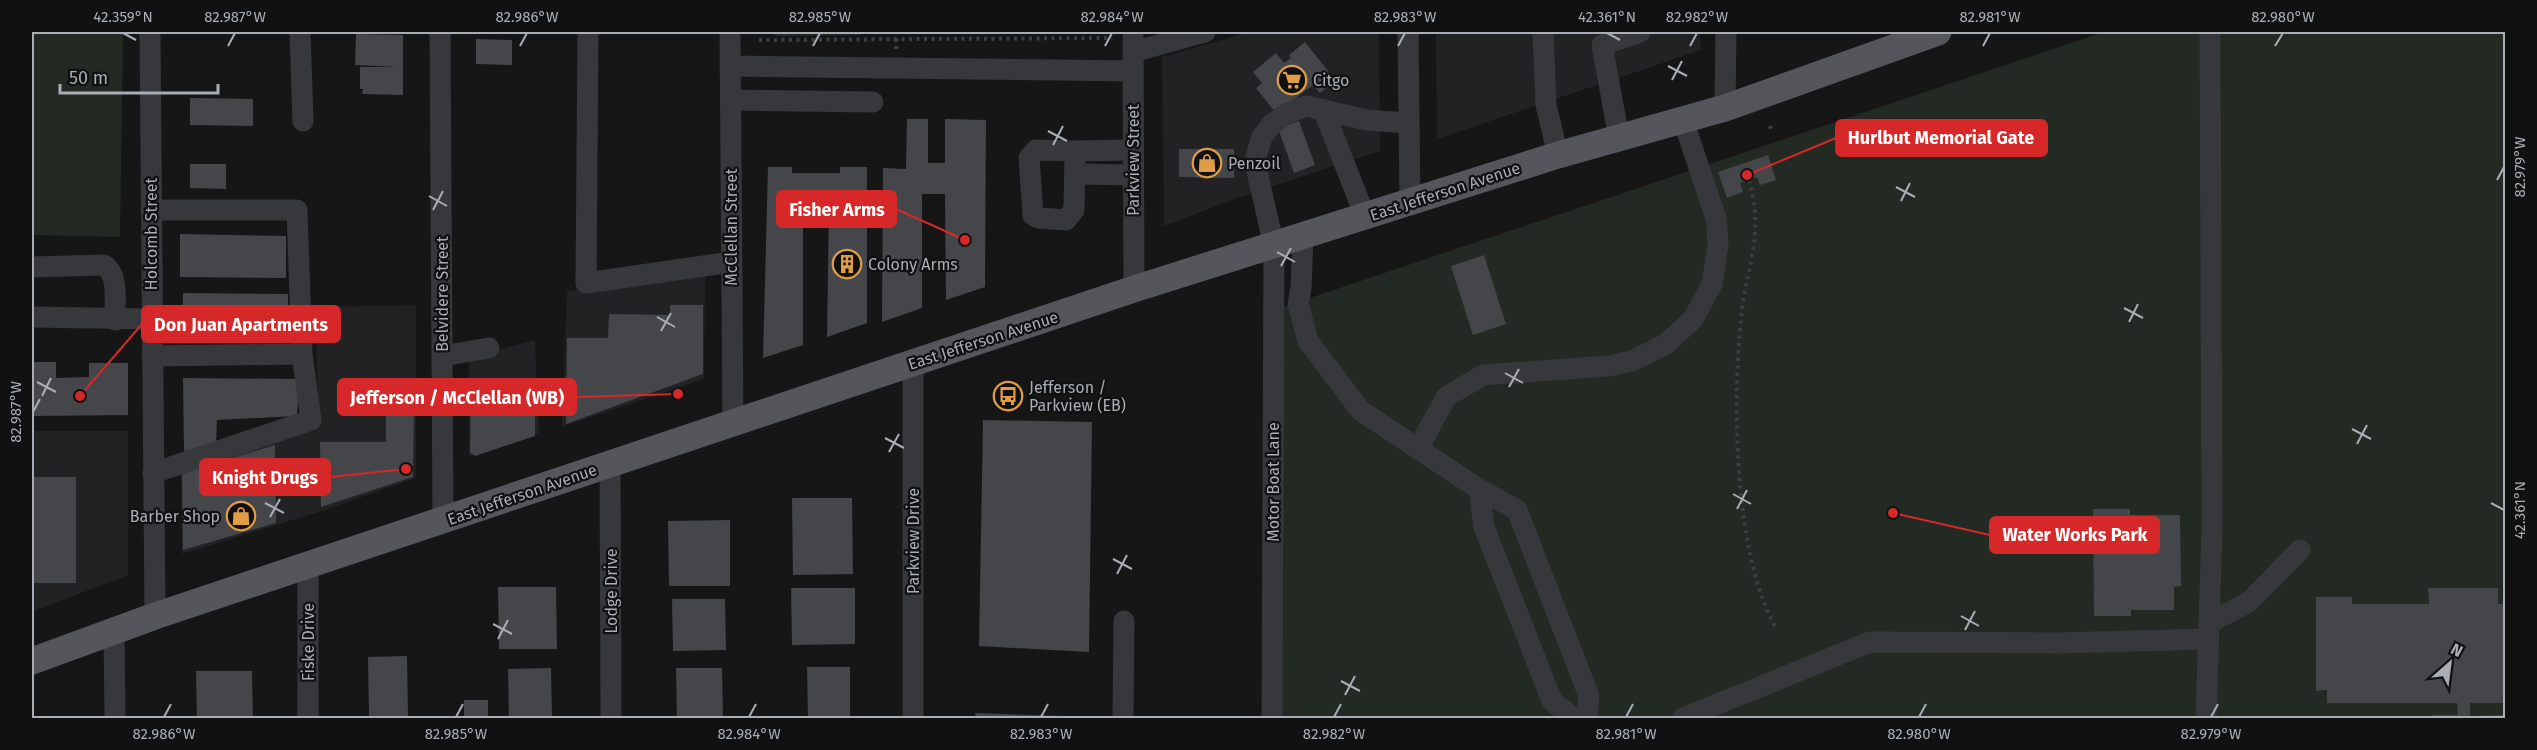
<svg xmlns="http://www.w3.org/2000/svg" width="2537" height="750" font-family="'Fira Sans',sans-serif">
<style>
.built{fill:#222224}
.green{fill:#222a23}
.building{fill:#45464a}
.lines{fill:none;stroke-linecap:round;stroke-linejoin:round}
.path{stroke:#3d3f43;stroke-width:4;stroke-dasharray:3 4.5;stroke-linecap:butt}
.minor{stroke:#37383c;stroke-width:21}
.major{stroke:#54565b;stroke-width:27}
.ticks{fill:none;stroke:#a9aeb6;stroke-width:2}
.labels{text-anchor:middle;stroke-width:4.5;stroke-linejoin:round;paint-order:stroke}
.poi-label{font-size:16px;fill:#a9aeb6;stroke:#111112;text-anchor:start}
.street-label{font-size:16px;fill:#a9aeb6;stroke:#111112}
.leader{fill:none;stroke:#d62828;stroke-width:2}
.callout-dot{fill:#d62828;stroke:#111112;stroke-width:2}
.callout{fill:#d62828;stroke:#d62828;stroke-width:2}
.callout-label{font-size:18px;text-anchor:middle;font-weight:bold;fill:#fff}
.neatline{fill:none;stroke:#a9aeb6;stroke-width:2}
.ticks-label{font-size:15px;text-anchor:middle;fill:#a9aeb6}
</style>
<rect width="100%" height="100%" fill="#161617"/>
<g class="built">
<path d="M1249,32h130l1,119 -140,46 -76,29 -2,-169z"/>
<path d="M1436,32h264l1,18 -264,89z"/>
<path d="M705,271l-1,108 -142,48 5,-136z"/>
<path d="M416,305v173l-97,34 -137,42 -1,-84 137,-44 -2,-119z"/>
<path d="M535,340l4,93 -70,24v-99z"/>
<path d="M32,431h96v144l-96,37z"/>
</g>
<g class="green">
<path d="M32,32h91l-3,205 -88,-2z"/>
<path d="M769,32h94l-3,3 -83,1z"/>
<path d="M2104,32h401v686h-1226l1,-410z"/>
</g>
<g class="building">
<path d="M356,34l47,1v60l-41,-1 1,-5h-3v-22h37l-42,-2z"/>
<path d="M476,39l36,1v25l-36,-1z"/>
<path d="M1305,42l31,39 -16,12 -7,-8 -37,28 -20,-25 6,-5 -9,-11 23,-19 8,10 7,-5 -2,-3z"/>
<path d="M190,98l63,1v27l-63,-1z"/>
<path d="M907,119h21v44h17v-44l41,1 -1,167 -39,13 -1,-106h-23v114l-40,14 1,-154 23,1z"/>
<path d="M1299,121l16,44 -21,8 -16,-45z"/>
<path d="M1179,149h55v29l-55,-1z"/>
<path d="M1768,155l8,25 -16,5 -3,-8 -17,6 3,9 -16,6 -9,-26z"/>
<path d="M190,164h36v25l-36,-1z"/>
<path d="M768,167h24v6h48v-6h27v156l-40,14 2,-132h-26v140l-40,13z"/>
<path d="M180,234l106,2v42l-106,-1z"/>
<path d="M1484,255l22,69 -33,11 -22,-69z"/>
<path d="M183,293l105,1v44l-106,-2z"/>
<path d="M670,305h33v69l-137,50 1,-86h41l1,-24 61,1z"/>
<path d="M32,362h24v16l33,-1v-14h39v52l-96,1z"/>
<path d="M183,378l116,1 -2,37 -80,4 -1,24 -32,7z"/>
<path d="M509,382h26v54l-60,20 -5,-4 1,-63h38z"/>
<path d="M414,412l-1,65 -92,30 -1,-65h66v-28z"/>
<path d="M983,420l109,2 -3,230 -110,-6z"/>
<path d="M275,445l1,78 -93,27 -1,-77z"/>
<rect x="32" y="477" width="44" height="106"/>
<path d="M792,498h60l1,76 -60,1z"/>
<path d="M2093,509h37v6h50l1,71 -7,1v23h-43v6h-37z"/>
<path d="M730,520v66h-61l-1,-65z"/>
<path d="M498,587h58l1,62h-58z"/>
<path d="M791,588h64v56l-63,1z"/>
<path d="M2428,588h70v16h8v99h-36v13l36,-1v3h-74v-3h26l-1,-12h-130v-13l-11,1v-94h36v7h77z"/>
<path d="M672,599h53l1,51 -53,1z"/>
<path d="M407,656l1,60h-39l-1,-59z"/>
<path d="M807,667h43v51h-42z"/>
<path d="M551,668l1,50h-43l-1,-49z"/>
<path d="M676,668h46l1,50h-46z"/>
<path d="M196,671h56l1,47h-56z"/>
<rect x="464" y="700" width="24" height="18"/>
<path d="M975,713l88,3v2h-87z"/>
</g>
<g class="lines">
<g class="path">
<path d="M759,40l353,-2"/>
<path d="M896,49l1,-17"/>
<path d="M1770,126l1,3"/>
<path d="M1749,180c15,54 0,77 -7,130 -10,85 -9,244 34,318"/>
</g>
<g class="minor">
<path d="M150,32l5,584"/>
<path d="M300,32l3,89"/>
<path d="M440,32l3,488"/>
<path d="M588,32l-2,251 145,-21"/>
<path d="M730,32l3,391"/>
<path d="M1133,32l1,257"/>
<path d="M1408,32l2,169"/>
<path d="M1543,32l3,73 12,50"/>
<path d="M1133,52l72,-20"/>
<path d="M730,66l403,5"/>
<path d="M731,100l142,2"/>
<path d="M1725,108l1,-76"/>
<path d="M1323,109l42,107"/>
<path d="M1619,138l-17,-93 38,-13"/>
<path d="M1036,150l39,1 -1,59 -8,10 -28,-2 -5,-3 -4,-57z"/>
<path d="M1075,151l58,-1"/>
<path d="M1075,174l58,1"/>
<path d="M151,210h146l5,144 9,66 -158,53"/>
<path d="M1303,236l-2,52 -3,16 10,37 53,70 118,78 38,21 72,186 -2,22"/>
<path d="M32,267l72,-2c16,10 10,38 11,55"/>
<path d="M32,317l120,2"/>
<path d="M152,356l150,-2"/>
<path d="M442,356l47,-8"/>
<path d="M913,363v355"/>
<path d="M1418,449l28,-52 37,-22 126,-9 23,-5 34,-17 27,-25 19,-35 6,-40 -2,-26 -33,-98"/>
<path d="M610,464l1,254"/>
<path d="M1479,489l5,38 68,174 22,17"/>
<path d="M308,565v153"/>
<path d="M2209,623l40,-21 51,-52"/>
<path d="M114,632l1,86"/>
<path d="M1123,718l1,-97"/>
<path d="M1272,718l2,-472 -17,-74 -1,-16 6,-19 10,-13 16,-11 18,-7 61,14 41,3"/>
<path d="M1683,718l187,-76 188,1 150,-4"/>
<path d="M2206,718l6,-189 -2,-497"/>
</g>
<path class="major" d="M32,661l123,-45 979,-327 424,-134 167,-47 213,-76"/>
</g>
<path class="ticks" d="M123,33l13,7M1607,33l13,7M228,46l7,-13M520,46l7,-13M813,46l7,-13M1105,46l7,-13M1398,46l7,-13M1690,46l7,-13M1983,46l7,-13M2275,46l8,-13M1668,66l19,10M1672,80l10,-19M1048,131l19,10M1053,145l10,-19M2497,180l7,-13M1896,187l19,10M429,196l18,10M1901,201l9,-18M433,210l10,-19M1277,252l18,10M1281,266l10,-18M2124,308l19,10M657,317l18,10M2129,322l9,-18M661,331l10,-18M1505,373l18,10M37,382l19,10M1509,387l10,-18M42,396l9,-18M33,412l7,-13M2352,429l19,10M885,438l19,10M2357,444l10,-19M889,452l10,-18M1733,494l18,10M265,503l19,10M2491,503l13,7M1737,509l10,-19M270,517l10,-18M1113,559l19,10M1117,574l10,-19M1961,616l18,10M493,624l19,10M1965,630l10,-19M498,639l10,-19M1341,681l19,10M1345,695l10,-19M164,717l7,-13M456,717l7,-13M749,717l7,-13M1041,717l7,-13M1334,717l7,-13M1626,717l7,-13M1919,717l7,-13M2211,717l7,-13"/>
<defs>
<g id="supermarket-ring" transform="scale(1.5)"><circle r="9.5" fill="#111112" stroke="#df9d46" stroke-width="1.5"/><path d="M-6-5.5h2.5l.6 2H6L4.5 2H-2.5L-4.4-4H-6ZM-1.5 3.2a1.3 1.3 0 1 0 .1 0ZM3 3.2a1.3 1.3 0 1 0 .1 0Z" fill="#df9d46"/></g>
<g id="shop-ring" transform="scale(1.5)"><circle r="9.5" fill="#111112" stroke="#df9d46" stroke-width="1.5"/><path d="M-5-2.5h2.3a2.7 3.5 0 0 1 5.4 0H5L5.5 6h-11ZM-1.5-2.5h3a1.5 2.3 0 0 0-3 0Z" fill="#df9d46"/></g>
<g id="building-ring" transform="scale(1.5)"><circle r="9.5" fill="#111112" stroke="#df9d46" stroke-width="1.5"/><path d="M-4-6H4V6H1V3H-1V6H-4ZM-2.5-4.3h1.7v1.8h-1.7ZM.8-4.3h1.7v1.8H.8ZM-2.5-1h1.7V.8h-1.7ZM.8-1h1.7V.8H.8Z" fill="#df9d46"/></g>
<g id="bus-ring" transform="scale(1.5)"><circle r="9.5" fill="#111112" stroke="#df9d46" stroke-width="1.5"/><path d="M-5-6H5V4H4V6H2V4H-2V6H-4V4H-5ZM-3.5-4V0h7V-4ZM-3.5 1.2v1.5H-2V1.2ZM2 1.2v1.5H3.5V1.2Z" fill="#df9d46"/></g>
</defs>
<g fill-rule="evenodd">
<use href="#supermarket-ring" x="1292" y="80"/>
<use href="#shop-ring" x="1207" y="163"/>
<use href="#building-ring" x="847" y="264"/>
<use href="#bus-ring" x="1008" y="396"/>
<use href="#shop-ring" x="241" y="516"/>
</g>
<g class="labels">
<g class="poi-label">
<text x="1313" y="86">Citgo</text>
<text x="1228" y="169">Penzoil</text>
<text x="868" y="270">Colony Arms</text>
<text x="1029" y="393">Jefferson /<tspan x="1029" dy="18">Parkview (EB)</tspan></text>
<text x="220" y="522" text-anchor="end">Barber Shop</text>
</g>
<g class="street-label">
<text transform="translate(1133 160) rotate(-90)" y="6">Parkview Street</text>
<text transform="translate(1445 191) rotate(-18)" y="6">East Jefferson Avenue</text>
<text transform="translate(731 227) rotate(-90)" y="6">McClellan Street</text>
<text transform="translate(151 234) rotate(-90)" y="6">Holcomb Street</text>
<text transform="translate(442 294) rotate(-90)" y="6">Belvidere Street</text>
<text transform="translate(983 340) rotate(-18)" y="6">East Jefferson Avenue</text>
<text transform="translate(1273 482) rotate(-90)" y="6">Motor Boat Lane</text>
<text transform="translate(522 494) rotate(-19)" y="6">East Jefferson Avenue</text>
<text transform="translate(913 541) rotate(-90)" y="6">Parkview Drive</text>
<text transform="translate(611 591) rotate(-90)" y="6">Lodge Drive</text>
<text transform="translate(308 642) rotate(-90)" y="6">Fiske Drive</text>
</g>
</g>
<path class="leader" d="M1747 175L1836 138M965 240L896 209M80 396L142 324M678 394L576 397M406 469L330 477M1893 513L1990 535"/>
<g class="callout-dot">
<circle cx="1747" cy="175" r="6"/>
<circle cx="965" cy="240" r="6"/>
<circle cx="80" cy="396" r="6"/>
<circle cx="678" cy="394" r="6"/>
<circle cx="406" cy="469" r="6"/>
<circle cx="1893" cy="513" r="6"/>
</g>
<g class="callout">
<rect x="1836" y="120" width="211" height="36" rx="6"/>
<rect x="777" y="191" width="119" height="36" rx="6"/>
<rect x="142" y="306" width="198" height="36" rx="6"/>
<rect x="338" y="379" width="238" height="36" rx="6"/>
<rect x="200" y="459" width="130" height="36" rx="6"/>
<rect x="1990" y="517" width="169" height="36" rx="6"/>
</g>
<g class="callout-label">
<text x="1941" y="144">Hurlbut Memorial Gate</text>
<text x="837" y="216">Fisher Arms</text>
<text x="241" y="331">Don Juan Apartments</text>
<text x="457" y="404">Jefferson / McClellan (WB)</text>
<text x="265" y="484">Knight Drugs</text>
<text x="2075" y="541">Water Works Park</text>
</g>
<rect width="2537" height="750" fill="none" stroke="#111112" stroke-width="66"/>
<g transform="translate(2450 663) rotate(28)" stroke="#111112" stroke-width="4.5" paint-order="stroke">
<path d="M0-4.5L10 22L0 15L-10 22Z" fill="#a9aeb6"/>
<text y="-9" font-size="16" font-weight="bold" text-anchor="middle" fill="#a9aeb6">N</text>
</g>
<path d="M60 84v9h158v-9" fill="none" stroke="#a9aeb6" stroke-width="3"/>
<text x="69" y="84" font-size="18" fill="#a9aeb6" stroke="#111112" stroke-width="4.5" paint-order="stroke">50 m</text>
<rect x="33" y="33" width="2471" height="684" class="neatline"/>
<g class="ticks-label">
<text x="123" y="22">42.359°N</text>
<text x="235" y="22">82.987°W</text>
<text x="527" y="22">82.986°W</text>
<text x="820" y="22">82.985°W</text>
<text x="1112" y="22">82.984°W</text>
<text x="1405" y="22">82.983°W</text>
<text x="1607" y="22">42.361°N</text>
<text x="1697" y="22">82.982°W</text>
<text x="1990" y="22">82.981°W</text>
<text x="2283" y="22">82.980°W</text>
<text transform="translate(2520 167) rotate(-90)" y="5">82.979°W</text>
<text transform="translate(16 412) rotate(-90)" y="5">82.987°W</text>
<text transform="translate(2520 510) rotate(-90)" y="5">42.361°N</text>
<text x="164" y="739">82.986°W</text>
<text x="456" y="739">82.985°W</text>
<text x="749" y="739">82.984°W</text>
<text x="1041" y="739">82.983°W</text>
<text x="1334" y="739">82.982°W</text>
<text x="1626" y="739">82.981°W</text>
<text x="1919" y="739">82.980°W</text>
<text x="2211" y="739">82.979°W</text>
</g>
</svg>
